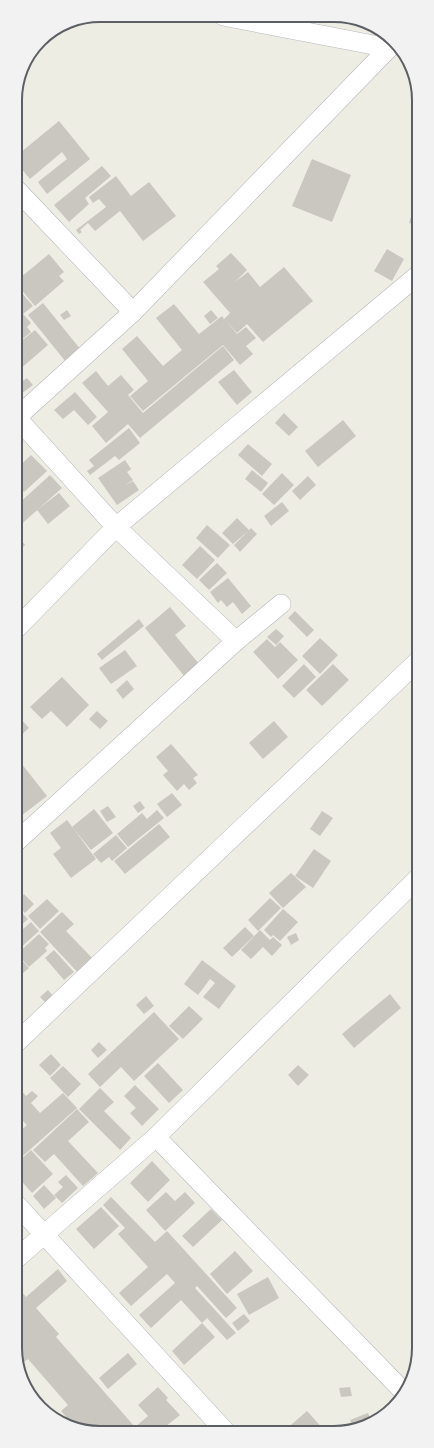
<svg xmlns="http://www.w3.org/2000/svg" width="434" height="1448" font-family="Ubuntu,sans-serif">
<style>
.building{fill:#cac7c1}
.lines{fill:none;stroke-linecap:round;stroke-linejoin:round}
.minor-casing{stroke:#b5b6bb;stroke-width:20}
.minor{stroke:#fff;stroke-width:19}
.rim{fill:none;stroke:#5c5f64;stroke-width:2}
</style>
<rect width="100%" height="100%" fill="#eeede4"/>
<g class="building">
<path d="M59,121l31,38 -43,35 -9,-12 29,-23 -5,-7 -32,27 -15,-18v-4z"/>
<path d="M312,159l39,16 -19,47 -40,-16z"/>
<path d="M102,166l9,10 -26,22 4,6 -20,18 -15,-17z"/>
<path d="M116,176l15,20 18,-14 27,34 -33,25 -23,-30 -25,20 -7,-8 -8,7 2,2 -3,2 -3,-4 30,-23 -7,-8 -6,4 -4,-6z"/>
<path d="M416,200h2v25l-9,-2z"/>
<path d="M387,249l17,10 -12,22 -18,-10z"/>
<path d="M231,253l16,17 -12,12 13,-10 12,15 24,-20 29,34 -50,41 -16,-18 -10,9 -11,-13 11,14 9,-7 10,11 -10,8 7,8 -13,11 -17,-20 -80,66 -13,-15 18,-15 -26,-32 15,-13 26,30 19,-16 -26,-32 18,-14 25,30 23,-18 2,3 6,-6 -27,-31 16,-13 -3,-3z"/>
<path d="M49,254l15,18 -5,4 5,5 -29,25 -20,-24z"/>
<path d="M15,285l18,21 -10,8 8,9 -4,4 4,5 -16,13z"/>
<path d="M43,303l38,47 -15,12 -38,-47z"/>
<path d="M67,310l4,6 -7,4 -4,-5z"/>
<path d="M211,310l7,8 -8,6 -6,-8z"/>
<path d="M35,330l13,15 -29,25 -4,-4v-20z"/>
<path d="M223,346l11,14 -94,78 -12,-14 -22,19 -14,-17 16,-14 -26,-29 14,-12 12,15 13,-11 13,15 -6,5 15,18z"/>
<path d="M234,370l18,22 -15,13 -19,-23z"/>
<path d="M27,378l6,7 -16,12 -2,-11z"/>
<path d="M75,392l22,25 -9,8 -14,-15 -11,9 -9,-9z"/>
<path d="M284,413l14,14 -9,9 -14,-13z"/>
<path d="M343,420l13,16 -38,31 -13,-16z"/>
<path d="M129,428l11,15 -21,17 -4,-4 -25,19 -3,-4 7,-5 -5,-6z"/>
<path d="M248,444l24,20 -10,12 -24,-21z"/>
<path d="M31,455l16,16 -23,21 -8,-9v-14z"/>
<path d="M125,460l6,9 -4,3 6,8 -9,6 9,-5 6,9 -22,15 -19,-27z"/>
<path d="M252,470l16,13 -7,9 -16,-13z"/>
<path d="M282,473l12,12 -20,20 -12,-11z"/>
<path d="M50,475l12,13 -46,41v-23z"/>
<path d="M308,476l8,9 -16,15 -8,-9z"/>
<path d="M16,488l7,9 -7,7z"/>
<path d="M59,493l11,13 -22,18 -11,-14z"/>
<path d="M282,502l7,9 -18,15 -7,-10z"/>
<path d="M237,518l12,12 2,-2 6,6 -17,18 -6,-7 14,-14 -15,13 -11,-11z"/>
<path d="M207,525l23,20 -12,13 -22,-20z"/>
<path d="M16,534l9,11 -9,8z"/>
<path d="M200,546l15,14 -18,19 -15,-14z"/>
<path d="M217,563l10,10 -18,17 -10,-10z"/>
<path d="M228,578l23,28 -9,8 -9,-12 -6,5 -6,-7 -3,3 -8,-11z"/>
<path d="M170,607l16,19 -11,9 25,30 -15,12 -40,-49z"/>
<path d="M295,611l19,19 -7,7 -19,-19z"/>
<path d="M139,619l5,7 -42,34 -5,-6z"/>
<path d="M276,629l8,7 -8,9 -9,-8z"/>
<path d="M320,638l18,17 -18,19 -18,-18z"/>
<path d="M267,639l8,8 5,-5 18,18 -20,19 -25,-27z"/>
<path d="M125,650l12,16 -26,18 -12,-16z"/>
<path d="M304,664l12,13 -22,21 -12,-12z"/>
<path d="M333,664l16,16 -27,26 -16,-16z"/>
<path d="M62,677l27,28 -22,22 -16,-16 -9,8 -12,-12z"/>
<path d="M127,680l7,9 -11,10 -7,-9z"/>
<path d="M97,711l11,10 -8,8 -11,-10z"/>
<path d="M18,716l11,12 -13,12v-22z"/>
<path d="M274,721l14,16 -25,22 -14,-16z"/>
<path d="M171,744l27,31 -5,3 4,5 -8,7 -5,-6 -7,7 -14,-16 5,-4 -12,-14z"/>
<path d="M21,763l26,33 -26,20 -5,-7v-43z"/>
<path d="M172,793l10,12 -15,12 -10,-13z"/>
<path d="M140,801l5,7 -7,5 -5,-7z"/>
<path d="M108,806l8,11 -9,5 -7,-11z"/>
<path d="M94,809l19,24 -22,17 -19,-23z"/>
<path d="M157,810l7,8 -36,29 -11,-13 25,-21 5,6z"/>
<path d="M322,811l11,7 -13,18 -10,-7z"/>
<path d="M67,820l29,39 -25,19 -18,-24 8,-6 -11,-15z"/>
<path d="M159,824l11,13 -45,37 -11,-13z"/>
<path d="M116,835l11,13 -15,13 -3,-4 -8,6 -8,-9z"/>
<path d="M314,849l17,12 -18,27 -18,-12z"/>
<path d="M291,873l15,14 -23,21 -14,-15z"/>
<path d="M24,894l10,10 -9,9 -9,-9z"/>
<path d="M270,898l11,10 -23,23 -10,-11z"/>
<path d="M47,899l12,12 -19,18 -12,-13z"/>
<path d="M16,907l12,12 -12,11z"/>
<path d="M283,909l15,13 -18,19 -7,-6 -2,2 -7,-7z"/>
<path d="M62,912l12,12 -8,7 30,31 -15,14 -41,-44z"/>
<path d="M31,922l8,9 -22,20 -1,-16z"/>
<path d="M245,927l9,9 -22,21 -9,-9z"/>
<path d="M260,930l10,10 3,-3 9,8 -10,11 -9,-9 -12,12 -10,-9z"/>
<path d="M296,933l3,7 -8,5 -4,-8z"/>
<path d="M39,934l10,10 -4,4 2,3 -18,16 -12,-13z"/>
<path d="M54,950l20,22 -10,8 -19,-22z"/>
<path d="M16,954l13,14 -13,11z"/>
<path d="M202,960l34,26 -17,23 -16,-12 12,-14 -5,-4 -12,16 -14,-11z"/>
<path d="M48,990l7,8 -7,7 -8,-8z"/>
<path d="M390,994l11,14 -47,40 -12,-14z"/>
<path d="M146,996l8,10 -10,8 -8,-9z"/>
<path d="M189,1006l14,13 -20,20 -14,-13z"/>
<path d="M154,1012l25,27 -45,42 -13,-14 -21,20 -12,-13z"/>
<path d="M99,1042l8,8 -9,8 -7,-8z"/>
<path d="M51,1054l10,11 -11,11 -11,-11z"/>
<path d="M158,1063l25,27 -14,13 -25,-27z"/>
<path d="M298,1065l11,10 -11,11 -10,-11z"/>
<path d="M63,1066l18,18 -13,13 -18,-19z"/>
<path d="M16,1085l10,11 6,-5 6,5 -7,7 9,10 23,-20 14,15 -61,54v-31l2,2 9,-8 -11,-11z"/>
<path d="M135,1085l24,24 -17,17 -12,-13 6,-5 -12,-12z"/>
<path d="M100,1088l14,14 -10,9 27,27 -11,12 -41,-41z"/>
<path d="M77,1109l12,13 -21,19 30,32 -15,13 -29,-32 -9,8 -12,-12z"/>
<path d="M31,1150l22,24 -21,19 -16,-18v-11z"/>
<path d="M152,1161l18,19 -22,22 -18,-19z"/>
<path d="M66,1175l12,13 -16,15 -8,-8 9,-8 -5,-5z"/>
<path d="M44,1185l12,13 -12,11 -11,-13z"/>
<path d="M166,1192l9,9 10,-9 10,11 -30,28 -19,-21z"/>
<path d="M111,1197l44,45 12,-11 70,77 -11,10 -29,-32 -2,2 41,45 -9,7 -20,-22 -5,5 -21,-23 -30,28 -12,-13 36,-32 -8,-9 -36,32 -12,-13 29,-26 -30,-33 7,-6 -22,-23z"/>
<path d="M101,1207l18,19 -25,23 -18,-20z"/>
<path d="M211,1209l11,11 -29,27 -11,-11z"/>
<path d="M235,1251l18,20 -26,23 -17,-20z"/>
<path d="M58,1269l9,12 -31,27 23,26 -3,3 79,90 13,-11 -10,-11 20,-18 10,11 -2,2 14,15 -20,16h-68l-1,-2 -8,2 -13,-7 1,-1 -10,-12 7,-6 -40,-46 -10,8 -1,-3v-16l2,-2 -2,-3v-57l9,11z"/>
<path d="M268,1277l11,21 -30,17 -12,-21z"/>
<path d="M244,1314l6,7 -12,10 -6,-8z"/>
<path d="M202,1323l13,14 -31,28 -12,-14z"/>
<path d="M128,1353l9,11 -29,25 -9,-11z"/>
<path d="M350,1387l2,9 -11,1 -2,-9z"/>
<path d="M307,1411l18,20h-41z"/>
<path d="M368,1413l3,7 -17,9 -4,-9z"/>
</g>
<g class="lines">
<g class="minor-casing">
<g id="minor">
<path d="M223,16l166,32"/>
<path d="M15,188l118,124"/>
<path d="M16,417l100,110 120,114"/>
<path d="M16,418l117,-106 256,-264 5,-8"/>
<path d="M16,629l100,-102 302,-252"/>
<path d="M16,842l220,-201 45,-37"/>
<path d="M16,1043l402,-382"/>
<path d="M156,1137l247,254"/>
<path d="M16,1204l209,227"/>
<path d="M16,1259l140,-122 262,-259"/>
</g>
</g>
<use href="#minor" class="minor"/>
</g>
<path d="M0 0H434V1448H0ZM100 22H334A78 78 0 0 1 412 100V1348A78 78 0 0 1 334 1426H100A78 78 0 0 1 22 1348V100A78 78 0 0 1 100 22Z" fill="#f2f2f3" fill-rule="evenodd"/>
<path class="rim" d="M100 22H334A78 78 0 0 1 412 100V1348A78 78 0 0 1 334 1426H100A78 78 0 0 1 22 1348V100A78 78 0 0 1 100 22Z"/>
</svg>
